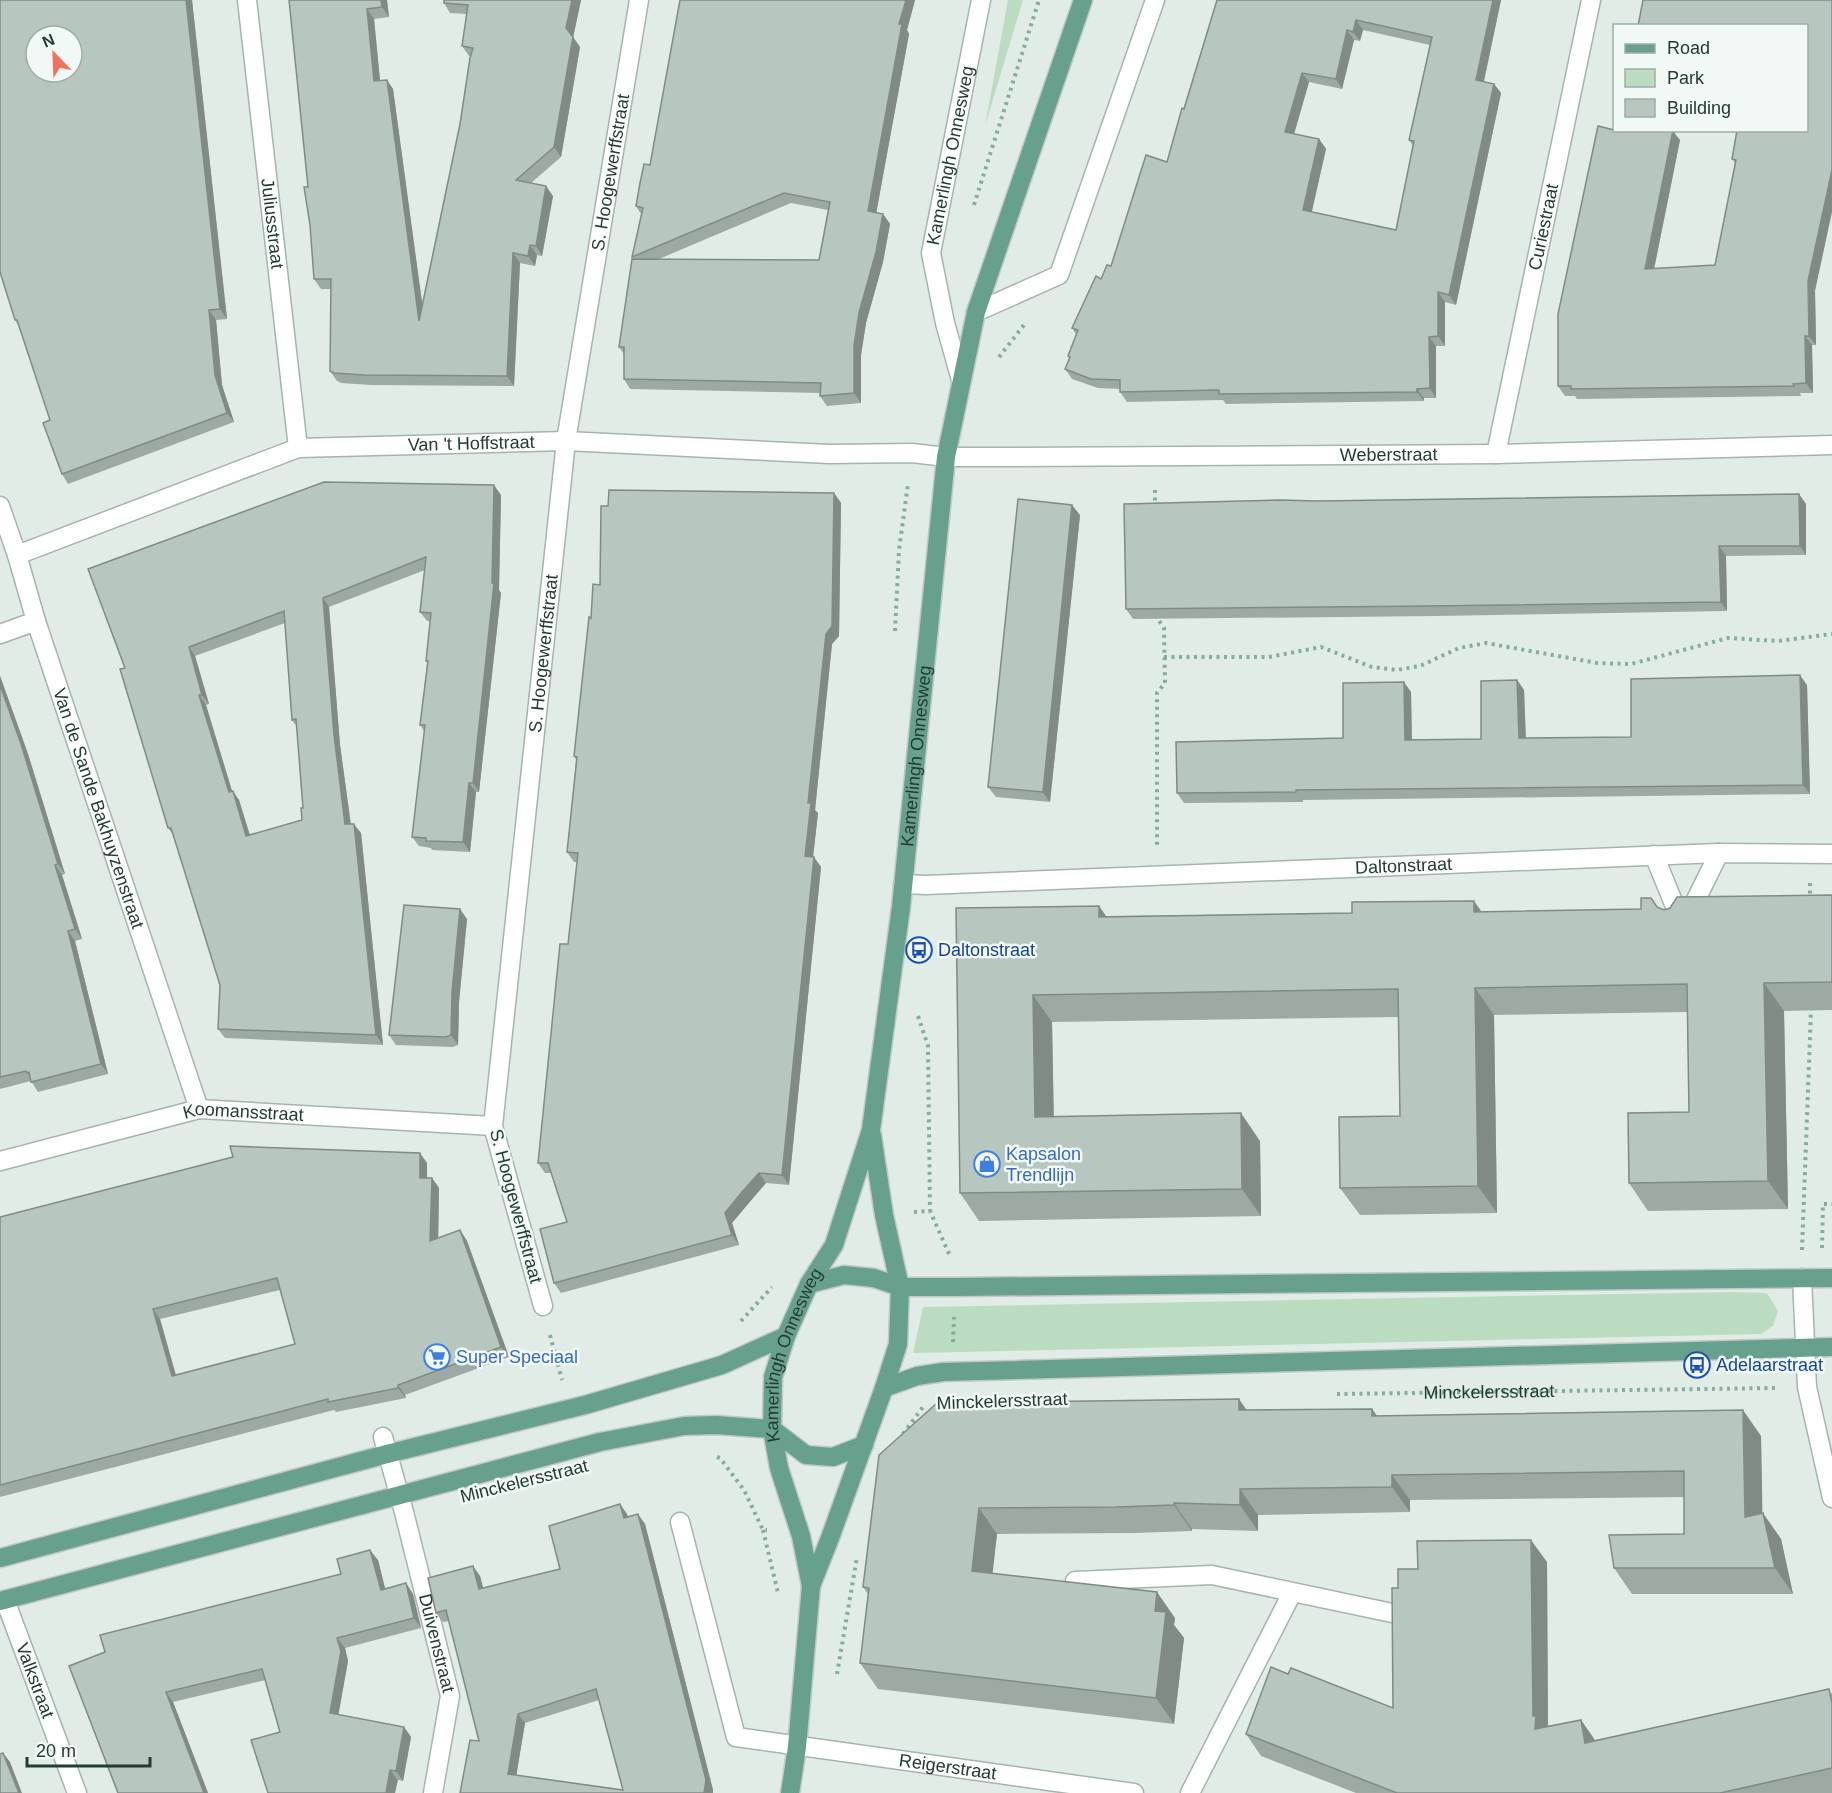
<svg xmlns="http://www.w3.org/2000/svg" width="1832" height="1793" font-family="Arial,sans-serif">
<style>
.green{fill:#bbdcc1}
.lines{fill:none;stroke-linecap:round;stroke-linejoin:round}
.minor-casing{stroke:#a5b4ad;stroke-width:21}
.major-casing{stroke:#c1c8c6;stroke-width:21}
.path{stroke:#83ae9d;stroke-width:4;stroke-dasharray:3 4.5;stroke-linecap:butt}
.minor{stroke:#fff;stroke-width:18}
.major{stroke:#67a08d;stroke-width:18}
.wall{fill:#9daaa4;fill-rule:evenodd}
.shaded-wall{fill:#808b86}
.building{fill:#b7c6bf;stroke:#808b86;stroke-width:1.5;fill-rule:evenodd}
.labels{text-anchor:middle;stroke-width:5;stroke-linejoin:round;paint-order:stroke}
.street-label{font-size:18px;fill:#223c33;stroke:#f2f8f5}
.transit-label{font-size:18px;fill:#164399;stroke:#f2f8f5;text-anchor:start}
.shop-label{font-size:18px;fill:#366cbe;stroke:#f2f8f5;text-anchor:start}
</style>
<rect width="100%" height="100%" fill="#e2ece6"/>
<g class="green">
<path d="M1008,0h15l-38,126z"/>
<path d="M1732,1292l35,1 11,18 -5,15 -12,8 -848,19 10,-46z"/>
</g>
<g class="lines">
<g class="minor-casing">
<g id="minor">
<path id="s2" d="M247,0l51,448"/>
<path d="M976,312l83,-37 96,-275"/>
<path id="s3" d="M961,380l-16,-57 -14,-70 50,-253"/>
<path id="s4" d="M1496,454l95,-454"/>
<path id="s5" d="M0,506l17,49 19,66 163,488"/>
<path id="s6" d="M17,555l281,-107 268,-7 263,13 83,-1 34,4h62l488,-3 336,-9"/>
<path d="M0,634l36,-13"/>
<path d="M1654,855l29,71 36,-73"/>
<path id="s7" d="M903,884l23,1 793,-32 113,1"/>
<path id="s8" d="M0,1161l199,-52 294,17"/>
<path d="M1802,1278l5,109 25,111"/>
<path id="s9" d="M543,1306l-50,-180 73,-685 73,-441"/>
<path id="s10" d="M383,1437l21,75 46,184 -17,97"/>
<path id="s11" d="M680,1522l56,215 398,56"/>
<path d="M1075,1581l137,-6 185,39"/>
<path id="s12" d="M5,1600l72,193"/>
<path d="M1190,1793l102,-200"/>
</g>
</g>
<g class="major-casing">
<g id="major">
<path d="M809,1284l35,-9 30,3 26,9h56l876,-9"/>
<path d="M884,1388l33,-12 26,-4 889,-25"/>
<path d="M0,1558l387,-104 198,-49 137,-40 64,-29"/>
<path d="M811,1586l19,-48 54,-150 14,-44 2,-57 -16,-72 -12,-80"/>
<path d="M0,1601l600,-159 84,-16 32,-1 56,4 34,26 27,2 31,-12"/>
<path id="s13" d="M790,1793l7,-46 14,-161 -10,-50 -22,-68 -7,-39 1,-52 13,-41 23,-52 25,-39 37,-115 30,-223 45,-450 30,-145 107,-312"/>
</g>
</g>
<g class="path">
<path d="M974,205l65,-205"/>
<path d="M999,357l25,-32"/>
<path d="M1155,508v-22"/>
<path d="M1155,615l9,13 1,55 -8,10v154"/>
<path d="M895,631l4,-81 9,-66"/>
<path d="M1164,657h105l52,-10 51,20 25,3 23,-4 39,-18 27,-5 111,20 34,1 97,-26 50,3 54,-7"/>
<path d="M1810,883v17"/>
<path d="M918,1016l10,30 2,165"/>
<path d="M914,1212l16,-1 20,45"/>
<path d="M1822,1248l1,-44h9"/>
<path d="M1802,1250l9,-240"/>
<path d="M741,1321l31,-34"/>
<path d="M550,1335l12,45"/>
<path d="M953,1342l1,-25"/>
<path id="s1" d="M1337,1394l439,-6"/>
<path d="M903,1434l20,-27"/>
<path d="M717,1457l3,1 24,32 19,40h4"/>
<path d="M763,1530l15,63"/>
<path d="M837,1674l20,-117"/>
</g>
<use href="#minor" class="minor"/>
<use href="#major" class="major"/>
</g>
<g class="wall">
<path d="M0,0h192l35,319 -11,1 6,65 12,37 -166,62 -6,-10 -12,-54 -30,-92 -5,-8z"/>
<path d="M289,0h98l2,17 -15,2 6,61h7l6,9 29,216 38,-181 10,-68h-1l-7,-10 5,-32 -17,-1 -6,-10 137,-3 -8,37 7,10 -19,110 -30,26 22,13 -11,60 -5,-1 -2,11 -15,-3 -6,123 -143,-1 -30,-2 -4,-2 -7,-10 1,-82h-10l-7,-10 -6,-92z"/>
<path d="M680,0h235l-8,30 2,4 -33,178 7,2 7,10 -7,38 -17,61 -5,32v48l-34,3 -7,-10 1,-3 -191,-4 -6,-10v-25l-5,-7 14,-88 -1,-2 9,-43 -5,-8 14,-41zM791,203l37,7 -9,50 -160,-1z"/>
<path d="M1217,0h284l-17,82 10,2 7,9 -45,212 -11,-3v44h-9v52h-12v3l-198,3 -3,-4 -96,2 -7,-10v-3l-22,-1 -26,-9 -7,-10 5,-10 -2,-3 8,-22 -4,-6 29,-49 10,-13 56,-104zM1363,30l67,15 -21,95 4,6 -17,84 -85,-18 15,-63 -7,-10 -25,-5 15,-52 33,7 12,-49 6,1z"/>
<path d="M1832,0l-17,291 1,54h-4l1,48h-13l1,3 -224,3 -2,-3h-10l-7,-10 56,-256 61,4 5,6 -26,129 61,-4 20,-102 -3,-4z"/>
<path d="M834,493l7,10 -2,133 -7,8 -17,166 3,3 -5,44 8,10 -32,318 -23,-2 -17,19 -17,21 7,22 -178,48 -7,-10 13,-61 -16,-49h-6l-7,-10 30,-219 9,-82h-3l-7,-10 9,-92 -2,-4 17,-138 9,-33z"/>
<path d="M501,495l-2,95 2,3 -22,199h-3l-6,60 -38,-2 -1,-2 -12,-2 -7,-9 12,-106 -4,-6 7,-62 -1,-2 4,-40h-3l-7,-9 5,-42 -96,37 11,138 11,79 10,9 22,212 -158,-7 -7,-9 2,-44 -46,-149 -6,-8 -43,-160zM285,623l7,97 5,7 6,81 -1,12 -52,15 -11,-35 -7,-9 -26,-86 3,-1 -14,-48z"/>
<path d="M1317,501l489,3v51l-80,1 1,55 -292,5 -302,3 -7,-10z"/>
<path d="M1080,515l-30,287 -54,-5 -8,-10z"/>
<path d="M0,676l28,78 37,120 -3,1 20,64 -7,2 33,133 -70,18 -7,-11 -31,8z"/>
<path d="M1517,680l7,10 2,48 105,-1 176,-52 3,109 -507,6v2l-119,1 -7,-10 166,-55 68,-46 1,48 69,-1z"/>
<path d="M1832,895v115l-48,1 4,198 -140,2 -19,-28 60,-71 -2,-100 -193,3 3,198 -137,2 -20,-27 60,-72 -1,-99 -347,5 2,94 206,25 1,75 -282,5 -19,-28 -4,-285 150,8 375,-4 160,-3 10,-11 7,10 6,2z"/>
<path d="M467,919l-8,83 -1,43 -5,2 -57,-2 -7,-10z"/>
<path d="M427,1163v15h5l7,10 -1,50 22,-8 7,11 42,116 -104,38 1,3 -70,14 -2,-2 -334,87v-280zM280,1290l15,54 -119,31 -16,-56z"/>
<path d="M1372,1409l5,7 384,20 1,77 19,26 12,55h-161l-18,-26 70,-34v-37l-274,3v12l-152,3v16l-66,-2v2l-57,2 -138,1 -5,39 183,45 -1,7 10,13 -10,86 -296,-35 -18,-26 8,-69 -5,-7 16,-132 368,-45z"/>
<path d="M627,1514l1,3 17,7 68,266v3h-253l19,-52 -30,-120 -6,1 -7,-9 44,-37 3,12 77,-19zM599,1700l24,90 -107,-15 9,-52z"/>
<path d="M378,1560l7,29 21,-6 7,11 8,34 -76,20 3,13 -10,54 66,12 7,10 -8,44 -5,-1 -118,-48 -14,-52 -93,22 35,91h-90l-49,-127 272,-92z"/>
<path d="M1547,1562l1,164 33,-6 14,20 237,-47v100h-476l-95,-37 -15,-22 147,-26 5,-120 20,-19z"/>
</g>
<g class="shaded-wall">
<path d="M186,0h6l35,319 -7,-10z"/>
<path d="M381,0h6l2,17 -7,-10z"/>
<path d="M572,0h9l-8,38 -7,-10z"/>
<path d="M906,0h9l-8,30 2,4 -34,186 -7,-9 31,-187z"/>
<path d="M1493,0h8l-19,89 -6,-9z"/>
<path d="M367,9l7,10 7,72 -7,-10z"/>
<path d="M1356,20l7,10 -3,11 -7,-9z"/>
<path d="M1347,30l7,10 -12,49 -6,-10z"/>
<path d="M573,37l7,10 -19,110 -7,-10z"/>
<path d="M1302,73l7,9 -17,59 -7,-9z"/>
<path d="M387,80l6,9 33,242 -7,-10z"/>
<path d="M1494,84l7,9 -45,212 -7,-10z"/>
<path d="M1669,130h7l-1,4 5,6 -28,139 -7,-10z"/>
<path d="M1319,139l7,10 -16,71 -7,-10z"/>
<path d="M1832,170v42l-17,79 1,54 -7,-9 -1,-55z"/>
<path d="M546,186l7,10 -11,60 -6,-10z"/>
<path d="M883,214l7,10 -7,38 -17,61 -5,32v48l-7,-10v-48l5,-32z"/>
<path d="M530,245l7,10 -2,11 -7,-10z"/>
<path d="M513,253l7,10 -6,123 -7,-10z"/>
<path d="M1438,292l7,10v44l-7,-10z"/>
<path d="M209,310l7,10 6,65 12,37 -7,-9 -12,-38z"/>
<path d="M1805,336l7,9 1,48 -7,-10z"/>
<path d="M1429,337l7,9v52l-6,-10z"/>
<path d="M1417,389l7,9v3l-7,-9z"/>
<path d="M494,485l7,10 -2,95 2,3 -22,199 -6,-9 19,-200z"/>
<path d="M834,493l7,10 -2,133 -7,8 -17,166 3,3 -6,53 -7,-10 3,-53 18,-169z"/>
<path d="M1799,494l7,10v51l-6,-9z"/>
<path d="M1072,505l8,10 -30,287 -7,-10z"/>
<path d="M1719,546l7,10 1,55 -6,-9z"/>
<path d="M323,598l6,9 11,138 12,89 -7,-10 -11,-89z"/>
<path d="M189,647l6,9 14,48 -7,-9z"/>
<path d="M1800,675l7,10 3,109 -7,-9z"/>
<path d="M0,676l28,78 37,120 -7,-10 -58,-179z"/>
<path d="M1517,680l7,10 2,58 -7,-10z"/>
<path d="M1404,682l7,10 1,58 -7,-10z"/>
<path d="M199,695l7,10 29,96 -6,-9z"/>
<path d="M469,783l7,9 -6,60 -7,-10z"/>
<path d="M233,791l6,9 14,46 -7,-10z"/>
<path d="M354,824l7,9 22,212 -7,-10z"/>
<path d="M814,857l7,10 -32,318 -7,-10z"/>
<path d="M55,865l7,10 20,64 -7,-10z"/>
<path d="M1474,901l19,27 -19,-16z"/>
<path d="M1099,906l20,28 -20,-17z"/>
<path d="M460,909l7,10 -8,83 -1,43 -7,-10 1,-43z"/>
<path d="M68,931l7,10 33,133 -7,-10z"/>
<path d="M1764,983l20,28 4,198 -20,-28z"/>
<path d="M1475,988l19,27 3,198 -19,-27z"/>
<path d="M1033,995l19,27 2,122 -19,-27z"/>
<path d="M1241,1113l19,28 1,75 -19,-27z"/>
<path d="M420,1153l7,10v25l-7,-10z"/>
<path d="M759,1173l7,10 -34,40 7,22 -7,-10 -7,-22z"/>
<path d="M432,1178l7,10 -1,63 -8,-10z"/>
<path d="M460,1230l7,11 42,116 -8,-10z"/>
<path d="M153,1309l7,10 19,68 -7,-11z"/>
<path d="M398,1385l7,10 1,3 -8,-10z"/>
<path d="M1239,1399l18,26 -18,-15z"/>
<path d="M1372,1409l18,25 -18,-18z"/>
<path d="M1743,1410l18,26 2,107 -18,-26z"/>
<path d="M1392,1475l18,25v12l-18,-25z"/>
<path d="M1240,1489l18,26v16l-18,-26z"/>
<path d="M1174,1503l18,26v2l-18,-26z"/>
<path d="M620,1504l7,10 4,14 -7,-10z"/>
<path d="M979,1508l18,26 -7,62 -18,-25z"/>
<path d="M1763,1513l18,26 12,55 -18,-26z"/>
<path d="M638,1514l7,10 68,266v3h-9z"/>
<path d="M1531,1540l16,22 1,172 -13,-5 -2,-13z"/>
<path d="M370,1550l8,10 10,40 -7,-10z"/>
<path d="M473,1566l7,10 6,23 -7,-10z"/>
<path d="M406,1583l7,11 8,34 -7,-10z"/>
<path d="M1157,1592l18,26 -1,7 10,13 -10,86 -18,-26 -1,-87z"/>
<path d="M337,1638l8,10 3,13 -11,62 -7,-10z"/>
<path d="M166,1692l7,10 35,91h-4z"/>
<path d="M518,1714l7,9 -10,61 -7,-10z"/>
<path d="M1581,1720l15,22 -11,1z"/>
<path d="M404,1727l7,10 -8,44 -7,-10z"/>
<path d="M3,1753l7,9 12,31h-3z"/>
<path d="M390,1770l8,10 -3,13h-9z"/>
</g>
<g class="building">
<path d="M0,0h186l34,309 -11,1 6,65 12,38 -165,61 -19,-51 7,-3 -33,-100h-2l-15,-48zM36,36h36v36h-36z"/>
<path d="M289,0h92l1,7 -15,2 7,72 13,-1 32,241 41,-197 10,-66 3,-10 -11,-2 6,-41 -24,-2v-3h128l-6,28 7,9 -19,110 -38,33 30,6 -10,60 -6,-1 -2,11 -15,-3 -6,123 -143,-1 -30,-2 -4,-2 1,-92h-17l-4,-54 -6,-38h4z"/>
<path d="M680,0h226l-7,24h3l-34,187 15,3 -7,38 -17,61 -5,32v48l-34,3 1,-13 -197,-4v-32h-5l13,-88 187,1 11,-58 -46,-9 -152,64 11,-49 -7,-2 4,-23 4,-19 6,1z"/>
<path d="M1217,0h276l-17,80 18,4 -45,211 -11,-3v44l-9,1 1,51 -13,1v3l-198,2v-4l-99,2v-12l-29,-1 -26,-10 5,-12 -2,-1 10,-26 -6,-2 24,-52 5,3 6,-14 4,1 35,-111 21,7 15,-54 2,1zM1356,20l76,17 -23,103 5,1 -18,89 -93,-20 16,-71 -34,-7 17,-59 34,6 11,-49 6,2z"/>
<path d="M1643,0h189v170l-24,111 1,55h-4l1,47 -13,1 1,2 -223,3v-3h-13v-72l40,-188 16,4h59l-28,139 70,-4 21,-105 -4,-1 5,-29h69v-104h-168z"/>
<path d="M324,482l170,3 -2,98h2l-21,200h-4l-6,59 -37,-1v-3l-14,-1 13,-112h-5l8,-64h-2l5,-48 -11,-1 6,-55 -103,41 11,137 11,89h9l22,211 -158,-6 2,-44 -49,-157h-3l-48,-159 5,-1 -37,-99zM284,611l8,109 4,-1 7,89h-2l1,12 -56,16 -13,-45 -4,1 -30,-97h3l-13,-48z"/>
<path d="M609,490l225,3 -2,133 -6,8 -18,169h3l-6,53 9,1 -32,318 -23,-2 -17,19 -17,21 7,22 -178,48 -14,-54 27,-7 -19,-59h-10l22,-219h8l10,-91 -11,-1 10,-95 -3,-1 15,-139 2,1 2,-34 7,1 1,-79h7z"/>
<path d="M1799,494l1,52h-81l2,56 -293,4 -302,3 -2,-105 156,-4 37,1z"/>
<path d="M1018,499l54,6 -29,287 -55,-5z"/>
<path d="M1800,675l3,110 -507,5v2l-119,1 -1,-51 167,-4v-55l61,-1 1,58 76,-1v-58l36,-1 2,58 112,-1v-58z"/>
<path d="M0,685l21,59 37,120 -3,1 20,64 -7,2 33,133 -70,18 -2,-10 -2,1 -1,-2 -26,6z"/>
<path d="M1832,895v87l-68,1 4,198 -139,2 -1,-70 61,-1 -2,-128 -212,4 3,198 -138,2 -1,-71 61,-1 -2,-127 -365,6 2,122 206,-4 1,76 -282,4 -4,-285 143,-2v11l253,-4v-11l122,-1v11l167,-3v-11h10l6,9 7,3 6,-2 7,-11z"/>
<path d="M404,905l56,4 -8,83 -1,43 -5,2 -57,-2z"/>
<path d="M230,1146l190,7v25h12l-2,63 30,-11 41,117 -103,38v3l-70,14v-3l-328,86v-268l233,-60zM277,1278l18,66 -123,32 -19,-67z"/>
<path d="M1239,1399v11l133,-1v7l371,-6 2,107 18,-4 12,55h-161l-5,-33 75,-1v-63l-292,4v12l-152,2v16l-66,-2v2l-57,2 -138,1 -7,63 185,21 -2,19 11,1 -10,86 -296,-35 9,-75 -6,-1 16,-132 58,-52z"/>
<path d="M620,1504l4,14 14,-4 68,266 -2,13h-244l10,-53 9,1 -33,-131 -10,3 -8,-35 45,-12 6,23 81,-20 -11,-43zM596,1689l27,101 -115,-16 10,-60z"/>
<path d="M1531,1540l2,176h3l-1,13 46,-9 4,23 244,-54 3,14v65l-112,25h-323l-151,-59 25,-67 17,7 3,-6 102,40 -1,-120h6v-19h20l-1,-28z"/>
<path d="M370,1550l11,40 25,-7 8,35 -77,20 4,13 -11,62 74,14 -8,44 -6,-1 -4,23h-118l-17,-53 29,-8 -18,-63 -96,23 38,101h-86l-49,-127 36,-14 -5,-17 241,-61 -4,-15z"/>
<path d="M3,1753l16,40h-19v-39z"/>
</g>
<defs>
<g id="bus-ring" transform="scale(1.35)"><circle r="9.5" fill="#f2f8f5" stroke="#1a4fb4" stroke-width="1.5"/><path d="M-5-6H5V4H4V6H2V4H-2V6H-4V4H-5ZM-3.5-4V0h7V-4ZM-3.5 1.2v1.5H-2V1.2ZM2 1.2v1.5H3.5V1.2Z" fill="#1a4fb4"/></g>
<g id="shop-ring" transform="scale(1.35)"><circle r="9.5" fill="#f2f8f5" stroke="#3f7fe0" stroke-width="1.5"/><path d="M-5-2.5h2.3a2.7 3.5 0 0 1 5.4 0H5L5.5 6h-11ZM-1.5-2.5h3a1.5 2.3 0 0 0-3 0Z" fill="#3f7fe0"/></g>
<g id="supermarket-ring" transform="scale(1.35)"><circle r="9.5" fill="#f2f8f5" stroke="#3f7fe0" stroke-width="1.5"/><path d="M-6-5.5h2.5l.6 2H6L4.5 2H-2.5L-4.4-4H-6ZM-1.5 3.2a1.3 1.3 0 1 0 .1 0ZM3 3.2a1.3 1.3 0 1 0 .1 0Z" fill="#3f7fe0"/></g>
</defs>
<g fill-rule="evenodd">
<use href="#bus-ring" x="919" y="950"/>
<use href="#shop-ring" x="987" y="1164"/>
<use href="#supermarket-ring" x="437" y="1357"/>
<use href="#bus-ring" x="1697" y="1365"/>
</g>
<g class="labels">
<g class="street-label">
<text dy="6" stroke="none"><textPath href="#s3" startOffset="230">Kamerlingh Onnesweg</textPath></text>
<text dy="6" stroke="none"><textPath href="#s9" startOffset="1148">S. Hoogewerffstraat</textPath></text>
<text dy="6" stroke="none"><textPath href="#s2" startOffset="225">Juliusstraat</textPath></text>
<text dy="6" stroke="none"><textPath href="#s4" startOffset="232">Curiestraat</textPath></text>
<text dy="6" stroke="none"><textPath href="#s6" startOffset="474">Van 't Hoffstraat</textPath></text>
<text dy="6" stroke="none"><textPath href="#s6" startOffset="1392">Weberstraat</textPath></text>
<text dy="6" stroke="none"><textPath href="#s9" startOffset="662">S. Hoogewerffstraat</textPath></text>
<text dy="6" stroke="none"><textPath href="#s13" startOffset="1066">Kamerlingh Onnesweg</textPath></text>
<text dy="6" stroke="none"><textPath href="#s5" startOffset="318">Van de Sande Bakhuyzenstraat</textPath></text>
<text dy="6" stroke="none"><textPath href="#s7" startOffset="501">Daltonstraat</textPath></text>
<text dy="6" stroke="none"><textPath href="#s8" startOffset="250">Koomansstraat</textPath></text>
<text transform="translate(516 1206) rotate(75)" y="6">S. Hoogewerffstraat</text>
<text dy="6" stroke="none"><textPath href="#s13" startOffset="448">Kamerlingh Onnesweg</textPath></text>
<text dy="6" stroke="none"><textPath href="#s1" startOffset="152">Minckelersstraat</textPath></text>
<text transform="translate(1002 1401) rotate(-2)" y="6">Minckelersstraat</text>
<text transform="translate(524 1481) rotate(-14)" y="6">Minckelersstraat</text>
<text dy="6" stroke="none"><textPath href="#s10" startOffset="213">Duivenstraat</textPath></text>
<text dy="6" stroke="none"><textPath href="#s12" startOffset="86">Valkstraat</textPath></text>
<text dy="6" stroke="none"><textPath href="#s11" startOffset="436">Reigerstraat</textPath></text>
</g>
<g class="transit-label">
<text x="938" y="956">Daltonstraat</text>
<text x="1716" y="1371">Adelaarstraat</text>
</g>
<g class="shop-label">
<text x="1006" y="1160">Kapsalon<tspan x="1006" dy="21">Trendlijn</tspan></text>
<text x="456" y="1363">Super Speciaal</text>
</g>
</g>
<rect x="1613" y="24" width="195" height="108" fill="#f2f8f5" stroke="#9fada7" stroke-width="1.5"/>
<rect x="1625" y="44" width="30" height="9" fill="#67a08d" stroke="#9fada7" stroke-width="1.5"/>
<text x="1667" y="54" font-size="18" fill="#223c33">Road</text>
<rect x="1625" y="69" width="30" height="18" fill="#bbdcc1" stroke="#9fada7" stroke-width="1.5"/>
<text x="1667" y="84" font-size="18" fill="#223c33">Park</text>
<rect x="1625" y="99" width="30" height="18" fill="#b7c6bf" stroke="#9fada7" stroke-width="1.5"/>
<text x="1667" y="114" font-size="18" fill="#223c33">Building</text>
<g transform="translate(54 54) rotate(337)"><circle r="28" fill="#f2f8f5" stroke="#9fada7" stroke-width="1.5"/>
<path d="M0-4.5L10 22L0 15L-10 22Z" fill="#ee755d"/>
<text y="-9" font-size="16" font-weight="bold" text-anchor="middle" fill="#223c33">N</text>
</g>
<path d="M27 1757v9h123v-9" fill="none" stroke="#223c33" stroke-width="3"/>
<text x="36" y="1757" font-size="18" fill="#223c33" stroke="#f2f8f5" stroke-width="4.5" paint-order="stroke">20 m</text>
</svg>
